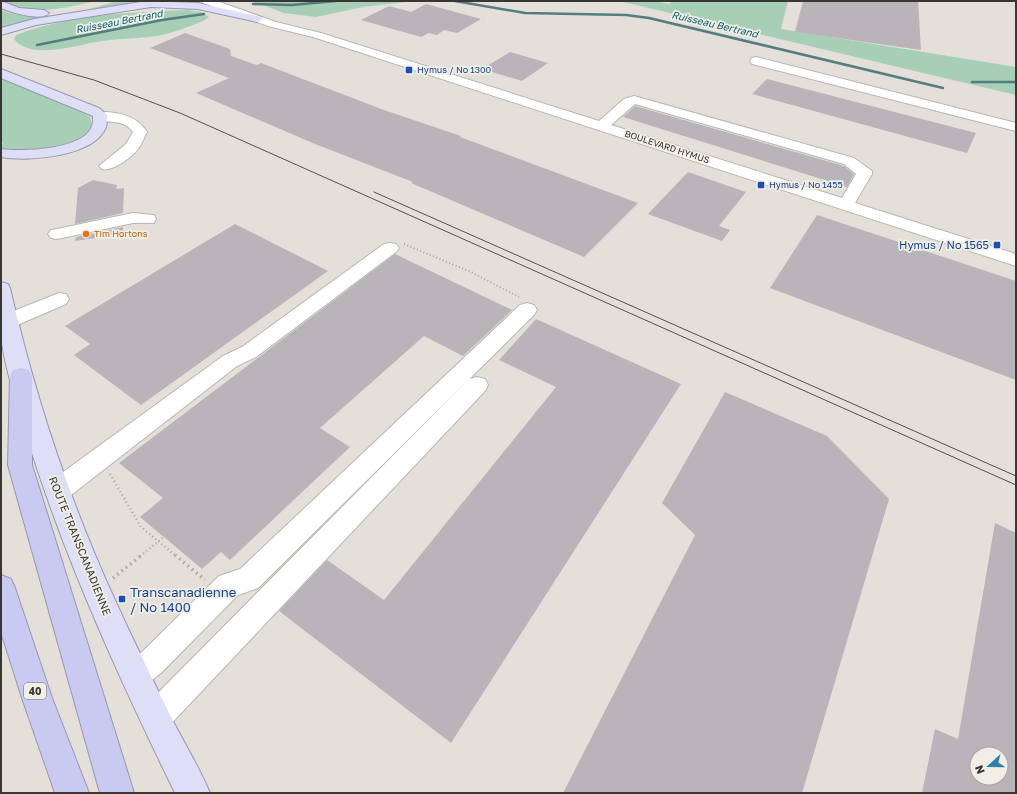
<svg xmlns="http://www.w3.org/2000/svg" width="1017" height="794" font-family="'Golos Text',sans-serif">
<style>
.green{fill:#a6cfb6}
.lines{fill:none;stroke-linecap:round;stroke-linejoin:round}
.stream{stroke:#547d83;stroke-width:2.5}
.building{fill:#b9b4ba;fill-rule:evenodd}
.minor-casing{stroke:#b9b6b0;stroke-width:2}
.major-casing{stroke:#9697af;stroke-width:2}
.highway-casing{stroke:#9697af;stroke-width:2}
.path-far2{stroke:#a8a5a0;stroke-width:2;stroke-dasharray:1 2.5;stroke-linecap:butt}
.path-far1{stroke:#a8a5a0;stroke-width:2.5;stroke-dasharray:1 3;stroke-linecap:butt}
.path{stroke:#a8a5a0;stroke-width:3.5;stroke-dasharray:1.5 4;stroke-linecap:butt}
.minor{fill:#fff;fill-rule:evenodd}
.major{fill:#dedff7;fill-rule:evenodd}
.highway{fill:#c8caf1;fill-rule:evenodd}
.tram{stroke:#52504d;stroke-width:1}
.transit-dot{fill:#1a4fb4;stroke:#f1eee6;stroke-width:1.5}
.food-dot{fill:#e8710a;stroke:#f1eee6;stroke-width:1.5}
.labels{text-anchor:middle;stroke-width:3.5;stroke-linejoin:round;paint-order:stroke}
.far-transit-label{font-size:9px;fill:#164399;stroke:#f1eee6;text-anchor:start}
.far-street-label{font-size:9px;fill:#383734;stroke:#f1eee6}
.far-food-label{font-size:9px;fill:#c56008;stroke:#f1eee6;text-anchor:start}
.far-water-label{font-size:10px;font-style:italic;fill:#035d69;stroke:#f1eee6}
.shield{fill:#f1eee6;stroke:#706e69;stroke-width:1}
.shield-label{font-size:10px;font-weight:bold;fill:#383734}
.transit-label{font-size:11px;fill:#164399;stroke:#f1eee6;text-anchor:end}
.street-label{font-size:11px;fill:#383734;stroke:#f1eee6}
.near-transit-label{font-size:13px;fill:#164399;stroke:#f1eee6;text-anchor:start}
</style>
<rect width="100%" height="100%" fill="#e4e0d9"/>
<g class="green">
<path d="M8,1h88c-17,4 -79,19 -88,0z"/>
<path d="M116,1h39l-124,20 -30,9v-20c32,14 84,2 115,-9z"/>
<path d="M251,1h163l-51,6 -47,10 -32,-4z"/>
<path d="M619,1h36l14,3 4,-3h115l-7,28 235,38v28z"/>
<path d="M187,10l14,2 8,5 -6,4c-13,5 -27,11 -41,14 -22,4 -44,3 -66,7 -22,4 -66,18 -82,-3l2,-4c51,-20 117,-23 171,-25z"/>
<path d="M1,78l79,33 10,6c8,18 -23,29 -36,32 -14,4 -32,3 -47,3l-6,-3v-3l2,-2 -2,-5z"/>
</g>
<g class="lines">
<g class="stream">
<path d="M455,1l70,12 101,2 23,3 294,70"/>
<path d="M253,4l39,1 44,-4"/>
<path d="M37,45l125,-25 42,-6"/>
<path d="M972,82h44"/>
</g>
</g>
<g class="building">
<path d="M803,1h115l3,49 -126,-18z"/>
<path d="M426,4l55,15 -24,14 -13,-3 -7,5 -8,-2 -8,4 -60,-17 28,-14 22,6z"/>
<path d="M185,33l45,16 1,7 26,9 4,-2 123,47 77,26 -1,1 178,66 -54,54 -173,-74 2,-1 -98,-38 -119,-51 33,-15 -79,-30z"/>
<path d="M510,52l38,11 -26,18 -40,-12z"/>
<path d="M767,79l209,54 -9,20 -215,-59z"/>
<path d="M635,106l209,60 10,8 -7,13 -224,-70z"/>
<path d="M688,172l58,20 -27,34 11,4 -8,11 -74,-27z"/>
<path d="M93,180l24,5 -1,4 8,-1 -1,25 -48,11 3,-36z"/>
<path d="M817,215l199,66v99l-246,-92z"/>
<path d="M235,224l93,47 -187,134 -67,-50 16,-11 -25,-18z"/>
<path d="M123,227v5l-13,4 -35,5 1,-4z"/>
<path d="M395,254l117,56 -49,46 -39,-20 -104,92 30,19 -120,113 -9,-8 -19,17 -62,-52 23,-19 -44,-35z"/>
<path d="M536,319l145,65 -230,359 -172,-132 48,-51 57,40 172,-213 -57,-27z"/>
<path d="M725,392l102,44 62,63 -87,294h-239l132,-258 -33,-32z"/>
<path d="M995,523l21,10v260h-94l13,-64 23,10zM977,754h24v24h-24z"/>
</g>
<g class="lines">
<g class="minor-casing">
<g id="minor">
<path d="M202,1h15l59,21 45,11 278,88 25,-22 10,-3 220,62 18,13v3l-17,29 161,51v12l-703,-229 -45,-11 -65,-23zM635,104l209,60 12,10 -14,24 -231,-73z"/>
<path d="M756,57l260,66v8l-264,-67 -2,-3 2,-3z"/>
<path d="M106,112c16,1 32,5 41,20 -3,5 -5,12 -9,17 -6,8 -26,23 -36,20l-3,-3 27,-22 7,-12c-9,-13 -24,-9 -37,-12l-2,-3 2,-3z"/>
<path d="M133,213l21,2 2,4 -2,4h-21l-76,16 -6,-1 -3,-4 3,-4 6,-1z"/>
<path d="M390,243l6,1 3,4 -3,4 -140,105 -19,9 -171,133 -9,3 -9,-3 -3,-8 3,-8 175,-127 19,-9 142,-103z"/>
<path d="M59,293l7,1 3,5 -3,5 -51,22 -7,2 -7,-2v-10z"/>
<path d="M527,303l7,2 3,5 -3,5 -276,273 -20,7 -76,77 -16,13 -11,4 -11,-4 -4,-11 4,-11 18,-11 77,-76 21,-7 280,-264z"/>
<path d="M477,377l8,2 3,6 -3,6 -318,337 -11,5 -11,-5 -5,-11 5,-11 324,-327z"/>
</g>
</g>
<g class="major-casing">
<g id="major">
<path d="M1,1l18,7 25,2 5,3c-7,9 -39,-1 -48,-5z"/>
<path d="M147,1l51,2 63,14 2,2 -6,3 -59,-13 -47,-2 -115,18 -35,10v-7l33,-9z"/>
<path d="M1,69l98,39 8,7c0,4 0,9 -1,12 -11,30 -79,35 -105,30v-8c20,3 83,1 91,-23 1,-3 1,-7 1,-10l-92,-38z"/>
<path d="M1,282l7,2 2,4c25,108 59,212 105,312 19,42 39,82 59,123 12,23 26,46 36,70h-35c-54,-111 -106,-224 -144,-343 -10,-34 -26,-78 -30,-114 -1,-17 0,-36 0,-54z"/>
</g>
</g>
<g class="highway-casing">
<g id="highway">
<path d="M21,368l8,2 3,6v89l102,328h-34l-92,-328 2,-89 3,-6z"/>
<path d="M1,575l10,4 4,9 37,110 37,95h-34l-33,-95 -21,-66z"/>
</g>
</g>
<path class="path-far2" d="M404,244l67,28 48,25"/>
<g class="path-far1">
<path d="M110,474l31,53 35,29"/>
<path d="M140,556l24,-19"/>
</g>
<g class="path">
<path d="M175,555l30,25"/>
<path d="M113,578l29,-23"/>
</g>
<use href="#minor" class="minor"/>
<use href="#major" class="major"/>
<use href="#highway" class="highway"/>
<g class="tram">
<path d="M1,54l93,26 86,33 836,372"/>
<path d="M374,192l642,284"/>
</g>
</g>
<g class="transit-dot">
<rect x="405" y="66" width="8" height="8" rx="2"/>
<rect x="757" y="181" width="8" height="8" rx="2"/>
<rect x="993" y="241" width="8" height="8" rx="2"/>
<rect x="118" y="595" width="8" height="8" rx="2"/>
</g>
<circle class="food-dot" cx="86" cy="234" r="4"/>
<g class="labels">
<g class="far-transit-label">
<text x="417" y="73">Hymus / No 1300</text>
<text x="769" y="188">Hymus / No 1455</text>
</g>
<g class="far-street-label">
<text transform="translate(667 147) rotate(18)" y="3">BOULEVARD HYMUS</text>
</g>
<g class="far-food-label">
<text x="94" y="237">Tim Hortons</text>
</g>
<g class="far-water-label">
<text transform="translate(119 21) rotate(-11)" y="4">Ruisseau Bertrand</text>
<text transform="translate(715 24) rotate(13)" y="4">Ruisseau Bertrand</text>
</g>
<rect class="shield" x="24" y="683" width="22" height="16" rx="3"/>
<g class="shield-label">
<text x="35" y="695">40</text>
</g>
<g class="transit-label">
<text x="989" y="249">Hymus / No 1565</text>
</g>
<g class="street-label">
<text transform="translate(80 546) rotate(68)" y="4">ROUTE TRANSCANADIENNE</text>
</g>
<g class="near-transit-label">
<text x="130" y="597">Transcanadienne<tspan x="130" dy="15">/ No 1400</tspan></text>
</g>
</g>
<rect width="1017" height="794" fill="none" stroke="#383734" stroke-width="4"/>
<g transform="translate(989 766) rotate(249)"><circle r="19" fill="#f1eee6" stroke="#a7a59f"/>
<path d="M0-3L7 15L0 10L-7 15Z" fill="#2e7daf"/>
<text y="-6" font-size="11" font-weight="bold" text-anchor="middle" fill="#383734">N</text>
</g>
</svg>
